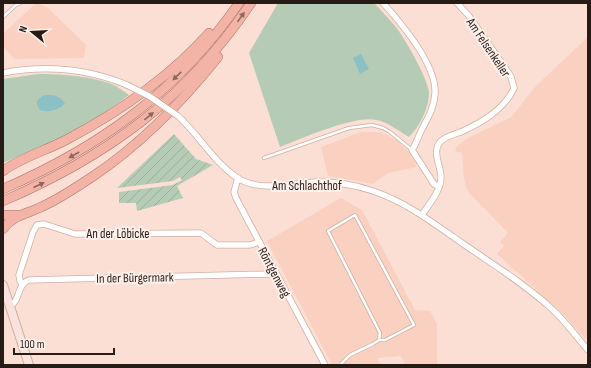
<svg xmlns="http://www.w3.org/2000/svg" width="591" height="368" font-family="'Sofia Sans Condensed',sans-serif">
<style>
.built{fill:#fad0c0}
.grass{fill:#b5cbb6}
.garden{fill:url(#garden-furrows)}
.water{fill:#8bc1c4}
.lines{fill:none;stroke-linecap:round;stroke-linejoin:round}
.service-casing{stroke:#d0afa2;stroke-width:4}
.minor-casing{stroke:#d0afa2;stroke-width:7}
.secondary-casing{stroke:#d0afa2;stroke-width:10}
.trunk-casing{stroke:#aa7166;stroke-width:10}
.service{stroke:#fff;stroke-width:2.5}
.minor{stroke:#fff;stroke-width:5.5}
.secondary{stroke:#fae2de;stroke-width:8}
.trunk{stroke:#f3b3a7;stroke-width:9}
.rail{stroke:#75635c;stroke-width:2;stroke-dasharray:5 5;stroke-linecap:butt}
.minor-bridge-casing{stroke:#d0afa2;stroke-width:7;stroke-linecap:butt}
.minor-bridge{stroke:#fff;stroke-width:5.5}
.oneway{fill:#8d675e}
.labels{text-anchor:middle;stroke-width:4;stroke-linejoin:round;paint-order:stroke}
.street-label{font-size:13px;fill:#271b16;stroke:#fef0ea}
</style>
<defs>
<pattern id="garden-furrows" width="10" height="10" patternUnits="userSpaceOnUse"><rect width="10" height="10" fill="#b5cbb6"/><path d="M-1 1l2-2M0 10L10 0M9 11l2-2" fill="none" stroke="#9cae9c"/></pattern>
</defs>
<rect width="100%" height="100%" fill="#fbdfd5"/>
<g class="built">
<path d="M36,3l11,4 39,38 -2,13 -70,1 -11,-13v-12z"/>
<path d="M588,37v305l-25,-28 -66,-60 7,-8 -4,-4 8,-9 -39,-40 -3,-6 -2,-9 -2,-25 -7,-2 2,-5 9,-7 45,-22 25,-31z"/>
<path d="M361,132h20l17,9 12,12 7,14 -29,6 -15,11 -45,-8 -7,-29z"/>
<path d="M341,198l21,12 53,100 15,1 7,13v41h-39l7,-2 -5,-7 -23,2 4,7h-49l-65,-124z"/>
</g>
<g class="grass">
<path d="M278,3h96c7,7 14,15 21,23 9,11 34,54 34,67 0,16 -10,34 -20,44 -10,-6 -20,-14 -32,-17 -22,-5 -74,18 -97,27l-31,-94z"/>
<path d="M38,74c22,0 57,2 78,12 4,3 9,6 13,9 -10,7 -20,15 -31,22 -30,19 -63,32 -95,46v-84z"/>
</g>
<path class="garden" d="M174,134l22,25 17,6 -36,21 6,12 -46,13 -1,-8h-17v-11l54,-7 9,-5 -2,-3 -7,4 -56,7z"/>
<g class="water">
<path d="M361,54l8,15 -9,5 -7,-16z"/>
<path d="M47,95c9,0 12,1 18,8 -5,7 -17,10 -25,7l-3,-5v-4l5,-5z"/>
</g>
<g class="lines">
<g class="service-casing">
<g id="service">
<path d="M3,17l13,-12 5,-2"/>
<path d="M264,158l85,-30 23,-3 11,3 7,4 22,18"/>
<path d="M340,365l10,-10 23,-11 6,-4 1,-7 -52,-102 27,-16 59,110 -29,15h-6"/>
</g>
</g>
<g class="minor-casing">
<g id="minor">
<path d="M383,3c19,21 54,62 52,91 -1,15 -8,25 -14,37 -3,7 -5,13 -9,19l22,34 5,3"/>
<path d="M3,73c42,-8 85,-4 124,12"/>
<path d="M178,116c21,19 35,45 58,61 23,16 55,6 81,5 18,0 39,3 56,9 33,11 60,32 89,52 30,21 63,41 90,66 13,12 24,27 36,41"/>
<path d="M238,178l-4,14 2,6 89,167"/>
<path d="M422,215c7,-11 19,-24 19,-38 0,-11 -10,-26 0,-36 5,-5 15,-7 22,-10 20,-9 42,-22 51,-43l-3,-11 -3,-5 -39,-56 -12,-13"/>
<path d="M23,284l-3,-3 -1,-6 14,-43 4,-7 7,-1 31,10 126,-1 16,12h33l9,-3"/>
<path d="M9,307c12,-6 7,-22 20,-27l242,-6 4,-1"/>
</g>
</g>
<g class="secondary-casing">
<path id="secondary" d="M3,285l26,80"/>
</g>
<g class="trunk-casing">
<g id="trunk">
<path d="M3,171c19,-14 42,-20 63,-31 53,-28 103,-62 143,-107"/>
<path d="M3,189c97,-42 175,-98 236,-186"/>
<path d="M3,201c105,-45 184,-103 248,-198"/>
<path d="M3,215h16"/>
<path d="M3,229c9,-13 23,-15 36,-21 19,-8 36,-20 53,-31 48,-32 90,-75 126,-120"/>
</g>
</g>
<use href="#service" class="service"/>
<use href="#minor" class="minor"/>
<use href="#secondary" class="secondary"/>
<use href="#trunk" class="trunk"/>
<path class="rail" d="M587,3l1,1"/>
<g class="minor-bridge-casing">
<path id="minor-bridge" d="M127,85l22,11 29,20"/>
</g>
<use href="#minor-bridge" class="minor-bridge"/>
</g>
<defs><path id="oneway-solid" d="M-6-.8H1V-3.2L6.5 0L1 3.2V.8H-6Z"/></defs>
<g class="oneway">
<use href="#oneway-solid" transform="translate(241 17) rotate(-54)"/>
<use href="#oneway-solid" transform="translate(177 76) rotate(136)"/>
<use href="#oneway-solid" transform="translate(149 116) rotate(-39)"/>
<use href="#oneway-solid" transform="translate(74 155) rotate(150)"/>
<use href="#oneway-solid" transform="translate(39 185) rotate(-25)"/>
</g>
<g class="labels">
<g class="street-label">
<text transform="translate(489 47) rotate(56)" y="5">Am Felsenkeller</text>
<text x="307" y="190">Am Schlachthof</text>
<text x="118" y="238">An der Löbicke</text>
<text transform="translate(275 272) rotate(62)" y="5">Röntgenweg</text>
<text transform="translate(135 277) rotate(-1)" y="5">In der Bürgermark</text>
</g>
</g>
<rect width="591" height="368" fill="none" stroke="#271b16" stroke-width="8"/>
<g transform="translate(32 32) rotate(288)" stroke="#fef0ea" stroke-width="3" paint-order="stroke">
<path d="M0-3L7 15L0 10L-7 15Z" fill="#271b16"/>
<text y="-6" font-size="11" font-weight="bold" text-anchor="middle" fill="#271b16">N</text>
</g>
<path d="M14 348v6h100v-6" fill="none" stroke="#271b16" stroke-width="2"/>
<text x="20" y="348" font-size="12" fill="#271b16" stroke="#fef0ea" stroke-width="3" paint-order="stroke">100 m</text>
</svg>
